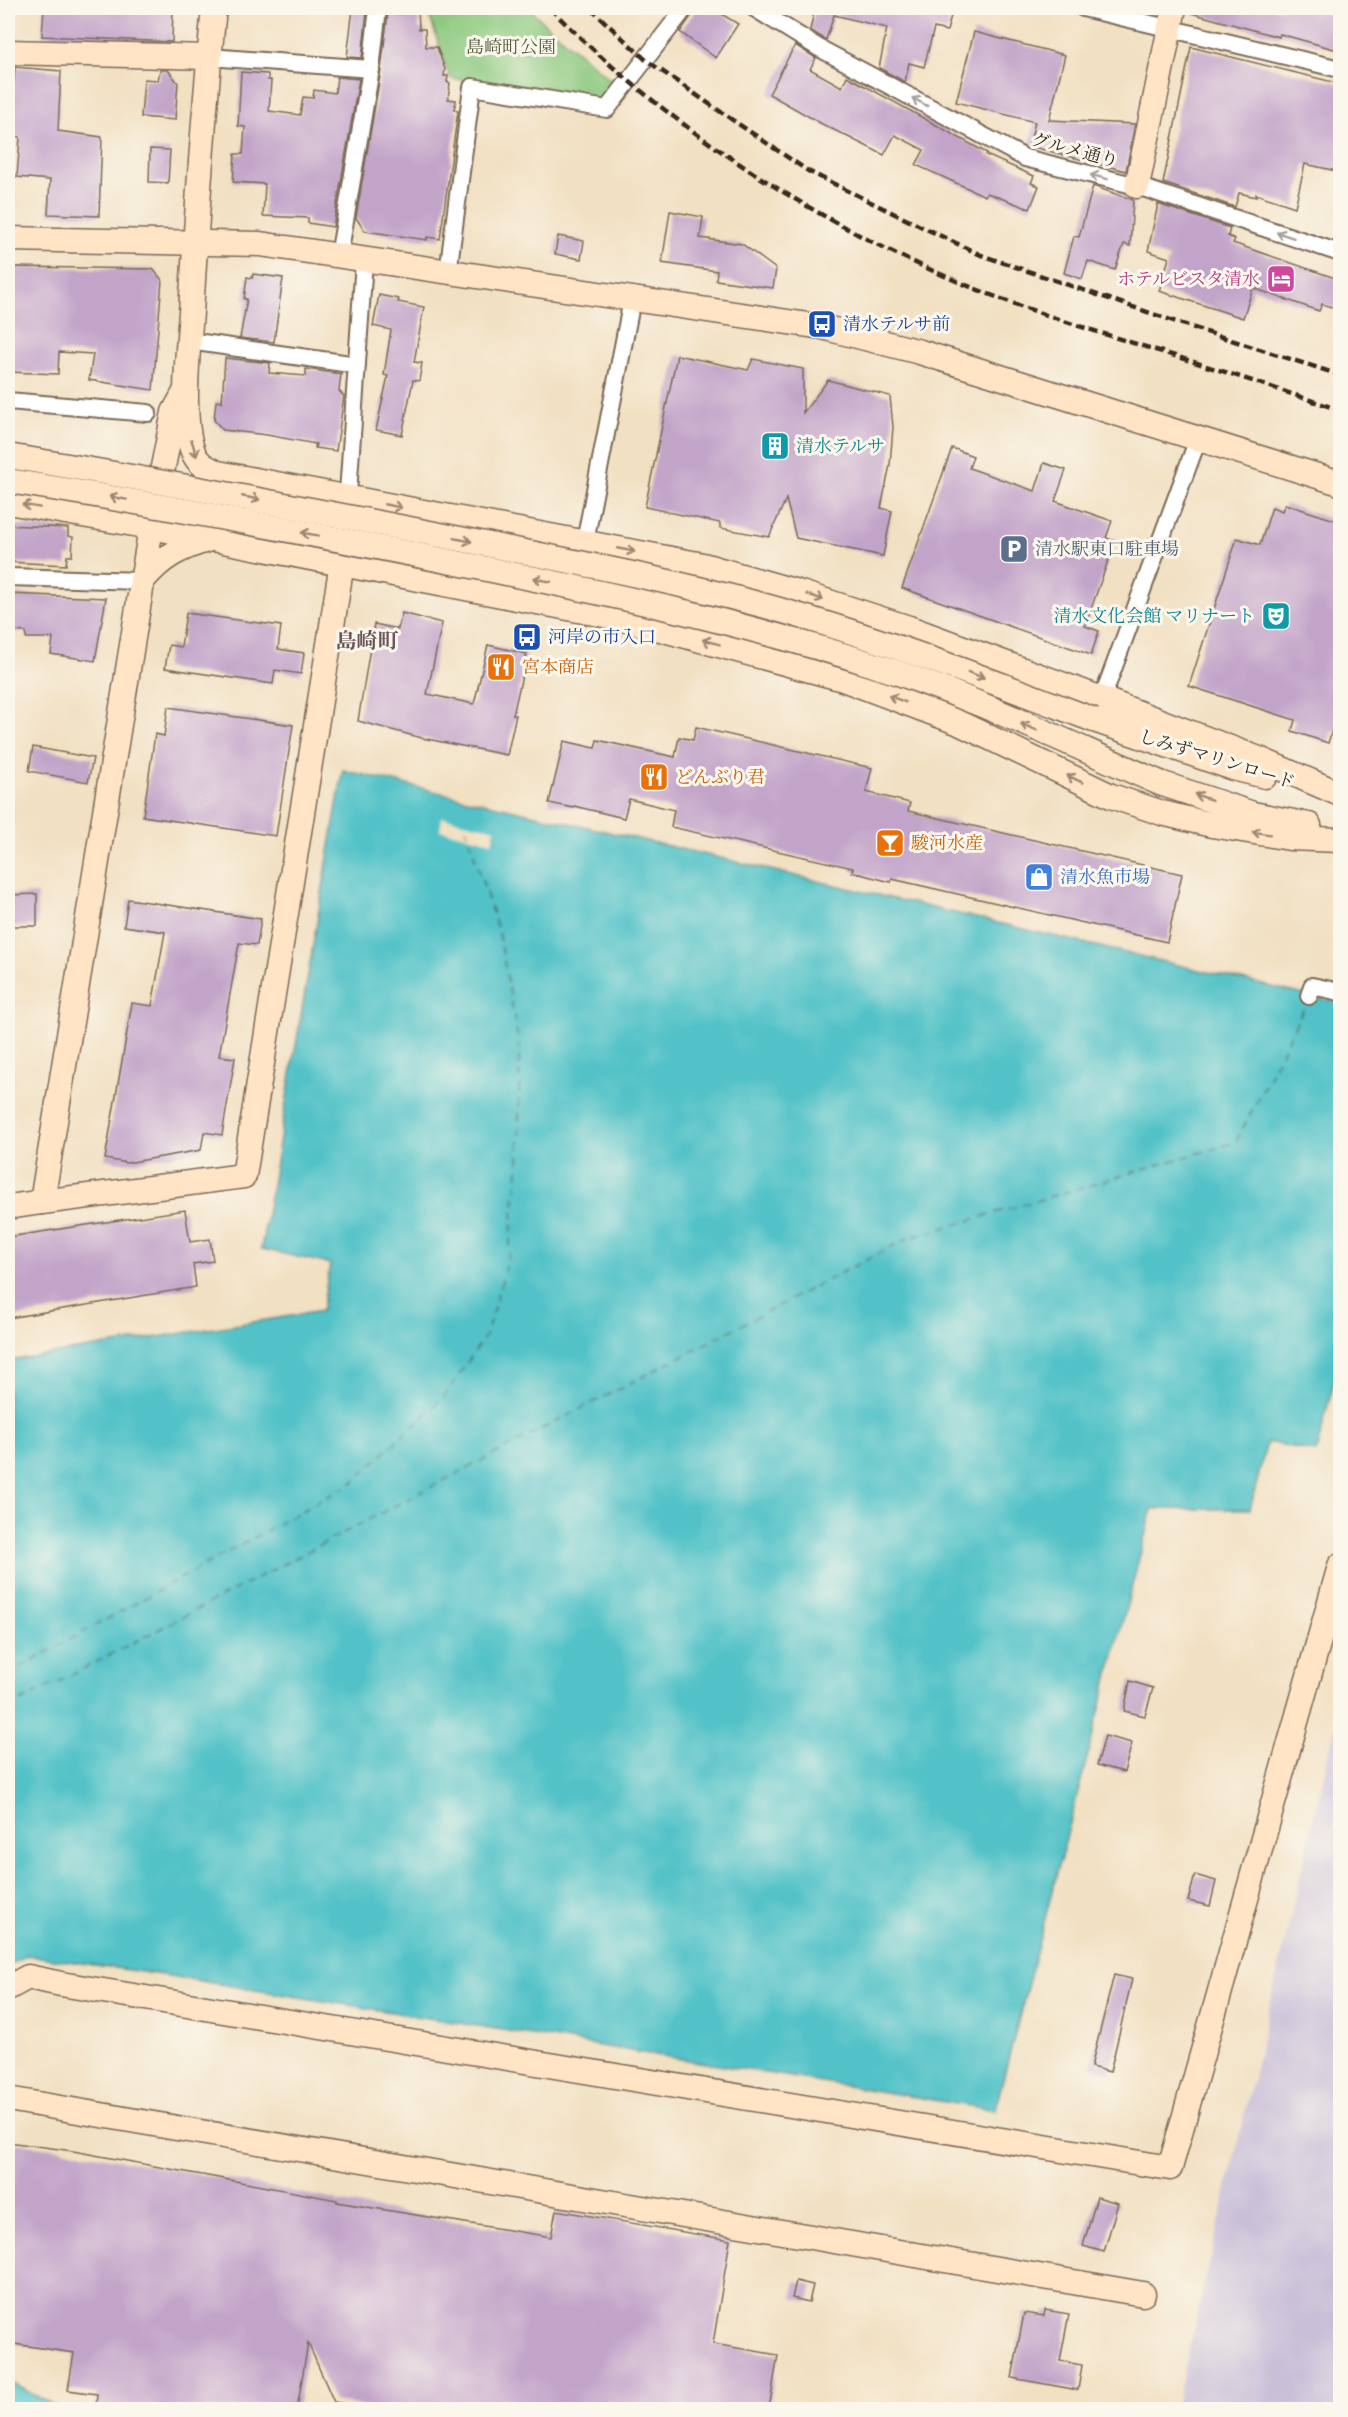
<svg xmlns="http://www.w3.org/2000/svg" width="1348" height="2417" font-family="'IM FELL Great Primer','Noto Serif JP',serif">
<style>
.industrial{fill:#c8bfd8}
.green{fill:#8cc97f;stroke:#647a4e;stroke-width:1.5}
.water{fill:#53c2c8;stroke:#477673;stroke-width:1.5}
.pier{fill:#f2e0c2}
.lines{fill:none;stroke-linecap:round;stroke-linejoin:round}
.ferry{stroke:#425851;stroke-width:1.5;stroke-dasharray:8 6;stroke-linecap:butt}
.building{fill:#c3a4c9}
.street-casing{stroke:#7b6a57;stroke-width:20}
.secondary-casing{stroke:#7b6a57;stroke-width:27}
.street{stroke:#fff;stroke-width:16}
.secondary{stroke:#ffe4c6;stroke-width:24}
.rail{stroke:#3b2a1e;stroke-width:4.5;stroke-dasharray:9 4.5;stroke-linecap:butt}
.secondary-bridge-casing{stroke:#7b6a57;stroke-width:27;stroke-linecap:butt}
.secondary-bridge{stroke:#ffe4c6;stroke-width:24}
.oneway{stroke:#a79f9a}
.oneway2{stroke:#9d8772}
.labels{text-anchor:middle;stroke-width:6;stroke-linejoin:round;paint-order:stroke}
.park-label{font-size:18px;fill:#535a3b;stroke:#fbf7ec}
.street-label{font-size:18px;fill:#3b2a1e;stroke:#fbf7ec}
.hotel-label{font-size:18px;fill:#b23c85;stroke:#fbf7ec;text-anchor:end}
.transit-label{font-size:18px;fill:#164399;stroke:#fbf7ec;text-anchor:start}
.culture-label{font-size:18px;fill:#0d838f;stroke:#fbf7ec;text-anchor:start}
.service-label{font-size:18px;fill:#4e5e75;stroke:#fbf7ec;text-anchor:start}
.food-label{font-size:18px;fill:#c56008;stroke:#fbf7ec;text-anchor:start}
.shop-label{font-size:18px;fill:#366cbe;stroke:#fbf7ec;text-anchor:start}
.quarter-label{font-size:21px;font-weight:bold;fill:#6b555a;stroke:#fbf7ec}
</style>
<rect width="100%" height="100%" fill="#fbf7ec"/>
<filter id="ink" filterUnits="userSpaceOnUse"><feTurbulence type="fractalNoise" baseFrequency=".0167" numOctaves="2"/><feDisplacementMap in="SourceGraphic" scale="12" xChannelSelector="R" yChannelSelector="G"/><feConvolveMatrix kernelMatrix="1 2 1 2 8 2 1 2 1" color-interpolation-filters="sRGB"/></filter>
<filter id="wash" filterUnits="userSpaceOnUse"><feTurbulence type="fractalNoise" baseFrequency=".008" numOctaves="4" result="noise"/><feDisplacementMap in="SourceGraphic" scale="24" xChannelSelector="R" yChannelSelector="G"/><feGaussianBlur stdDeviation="1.35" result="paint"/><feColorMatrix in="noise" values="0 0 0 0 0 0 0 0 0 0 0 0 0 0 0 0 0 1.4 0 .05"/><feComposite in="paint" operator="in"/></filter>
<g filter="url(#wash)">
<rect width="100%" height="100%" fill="#f2e0c2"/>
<path class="industrial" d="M1340,1707v702h-165z"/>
<path class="green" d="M427,8h102l15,15 71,61 -10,17 -155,-23z"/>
<g class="water">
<path d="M343,770l997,233v356l-24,93 -49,-10 -17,67h-98l-157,601 -819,-133 -149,-22 -19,11v-605l314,-50 8,-47 -69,-15z"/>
<path d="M8,2381l52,28h-52z"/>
</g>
<path class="pier" d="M442,817l53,12 -3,13 -52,-12z"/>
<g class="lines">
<g class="ferry">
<path d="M8,1674l344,-191 92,-86 42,-62 22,-75 11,-99v-117l-20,-110 -33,-105"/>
<path d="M8,1708l898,-469 330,-97 71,-140"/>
</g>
</g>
<g id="blocks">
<g class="building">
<path d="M44,8h129l-1,34 -130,-6z"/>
<path d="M353,8l14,2 -5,48 -15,-1z"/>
<path d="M400,8h18l1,21h6l1,18h11l8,22 -1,7h4l-1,6 3,1 -2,16 8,1 -2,10 4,1 -18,128 -13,-2v3l-62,-9 -9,-13 25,-148 7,-57 12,1z"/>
<path d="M695,8h33l-5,7 15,9 -22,34 -36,-26 13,-18z"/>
<path d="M815,8h138l-6,23 -13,-3 -10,39 -15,-4 -4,19 -26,-14 8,-40 -53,-13 -8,25 -16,-10z"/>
<path d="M1192,8h149v43l-61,-17 -1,3 -88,-24z"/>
<path d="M974,32l91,23 -16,65 86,4 -9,47 -97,-25 6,-24 -79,-20z"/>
<path d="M795,45l21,13 -6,11 32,18 5,-11 140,77 -1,2 48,21 -3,7 8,3 -9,23 -43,-16 -2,3 -69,-31 8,-15 -29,-15 -11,20 -62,-31 -53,-30z"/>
<path d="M1191,47l150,37v88l-36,-8 -10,43 -39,-13v3l-17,-4 -4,14 -72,-24z"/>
<path d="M15,67l46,4 -3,60 44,6 -3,79 -51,-2 2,-34 -33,-3 3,-40 -11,-1z"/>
<path d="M160,70h8l10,13 -3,37 -34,-3 3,-38 14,1z"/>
<path d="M241,72l27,2v6h3l-2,31 31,4 3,-18 10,1 1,-8 21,3 2,-16 22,2 -26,148 -25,-4v-5l-45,-2 2,-32 -32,-2 2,-28h8l2,-27 -7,-1z"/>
<path d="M150,149l20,1 -2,33 -19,-1z"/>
<path d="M1093,186l40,14 -3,46 -6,-2 -9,26 -27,-9 -6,18 -18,-6 10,-37 5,1z"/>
<path d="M1158,204l72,24 -2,8 7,3 -2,4 108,37v30l-19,-6 -3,7 -66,-23 -10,30 -84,-27 10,-33 -21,-7z"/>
<path d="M670,211l33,6 -3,21 42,6 34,25 -3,19 -57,-8 1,-9 -55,-8z"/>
<path d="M558,236l26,5 -3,18 -26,-5z"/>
<path d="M17,267l136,2 9,11 -9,110 -64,-10 4,-26 -34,-2 -1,22 -50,-2v-104z"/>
<path d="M253,274l30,4 -9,64 -34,-4 7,-39h-3l3,-22 5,1z"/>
<path d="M379,295l20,4 -1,3 26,5 -10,55 8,1 -3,18 -6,-1 -11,55 -26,-5 12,-54 -4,-1 7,-45 -18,-4z"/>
<path d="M677,355l71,15 5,-11 50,10v44l25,-33 62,16 3,31 -3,38 -9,43 11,3 -9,45 -87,-18 -10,-39 -17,38 -49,-9v-5l-75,-16z"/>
<path d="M225,358l45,5 -1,10 37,3v-7l35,5 -2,17 5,5 -8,55 -21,-3 1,-4 -49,-9 -44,-5 -9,-10 2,-19 6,1z"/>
<path d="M952,448l21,8 -4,12 66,23 9,-28 22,7 -11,31 57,20 -6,17 9,3 -30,85 14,5 -8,24 -189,-67z"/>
<path d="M1285,504l56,18v211l-9,-2 -4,12 -36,-12 3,-11 -106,-34 48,-148 23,7 12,-38 10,4z"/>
<path d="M8,525l60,3v8l5,1 -1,19h-5l-1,9 -58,-3z"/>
<path d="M8,594l98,4 -11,63 -44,-7 2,-16h-27v-6l-18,-1z"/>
<path d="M186,613l95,13 -3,23 26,4 -3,21 -26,-4 -2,14 -108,-16 4,-23 12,2z"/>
<path d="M402,613l40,10 -15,71 47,10 14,-59 39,9 -14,61h3l-9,40 -85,-17 -64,-17 16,-97 24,5z"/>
<path d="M168,707l125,18 -17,111 -133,-20 12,-82 9,2z"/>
<path d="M696,727l176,41 -6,24 44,11 -2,8 274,63 -15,68 -275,-63 -1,3 -39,-10 1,-4 -182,-41 3,-17 -45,-11 -5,19 -50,-12v2l-25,-5 15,-62 31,7 2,-8 78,17 4,-20 14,3z"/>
<path d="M33,747l60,11 -5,24 -59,-11z"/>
<path d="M37,894v32h-29v-31z"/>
<path d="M128,899l133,20 -4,26 -18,-2 -20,113 16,2 -13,77 -18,-3 -3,18 -74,13 -22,-4 27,-156 20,3 13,-74 -41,-6z"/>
<path d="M185,1210l5,32 20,-3 3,22 -20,3 3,23 -188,31v-81z"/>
<path d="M1130,1681l23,7 -8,28 -21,-5z"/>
<path d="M1105,1736l27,7 -8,29 -27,-7z"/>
<path d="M1195,1875l21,6 -6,25 -22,-5z"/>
<path d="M1114,1975l18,4 -22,93 -19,-5z"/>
<path d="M8,2142l65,9 264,49v2l214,35 5,-27 174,30 -17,104 65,11 -9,54h-388l-47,-7 -26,-59 -11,66h-176l-25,-3 1,-12 -29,-4 6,-37 -66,-10z"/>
<path d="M1097,2197l21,6 -14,49 -21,-6z"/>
<path d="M796,2281l17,4 -4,17 -17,-4z"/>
<path d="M1045,2310l24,4 -9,47 22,4 -4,25 -66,-12 12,-65 20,3z"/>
</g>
</g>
</g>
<g filter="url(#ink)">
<use href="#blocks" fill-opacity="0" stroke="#7b6a57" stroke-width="1.5"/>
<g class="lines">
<g class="street-casing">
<g id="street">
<path d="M754,8l65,40 206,110 112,28 203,67"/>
<path d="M1083,8l257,61"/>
<path d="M209,57l162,12 -32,187"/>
<path d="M371,69l7,-61"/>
<path d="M448,273l24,-186 135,22 78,-101"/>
<path d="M189,341l168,24"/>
<path d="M8,401l140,12"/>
<path d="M347,508l17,-247"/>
<path d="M583,552l49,-252"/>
<path d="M8,577l134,4"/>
<path d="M1102,699l96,-260"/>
<path d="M1309,996l3,-10 28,6"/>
</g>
</g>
<g class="secondary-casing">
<g id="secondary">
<path d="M214,8c-10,101 -17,203 -23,305 -3,36 -11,109 3,141 5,11 14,14 24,19l485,92 98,28 108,35 193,71 157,60 81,35"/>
<path d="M8,52l201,5"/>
<path d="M1137,186l37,-178"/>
<path d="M8,239l252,5 562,83 98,25 420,131"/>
<path d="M8,502l143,25 469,91 223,61 114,43 154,74 51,17 50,12 78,13 50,2"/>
<path d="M142,581c21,-25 38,-33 68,-42"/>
<path d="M1094,720l139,48 32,8"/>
<path d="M1160,783l93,31 56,11"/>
<path d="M42,1202l202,-26 98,-613"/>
<path d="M8,1207l34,-5 109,-675 23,-115 11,-20"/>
<path d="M8,1988l20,-11 33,7 1109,184 170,-602"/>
<path d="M8,2099l1135,195"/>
</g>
</g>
<use href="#street" class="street"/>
<use href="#secondary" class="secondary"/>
<g class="rail">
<path d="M550,8c115,117 265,215 416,277 63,26 128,46 193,66 61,19 121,39 181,59"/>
<path d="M590,8l56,52 85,59 77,52 87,43 86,41 216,74 143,46"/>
</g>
<g class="secondary-bridge-casing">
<g id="secondary-bridge">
<path d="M8,456c148,24 295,52 442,81 104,21 207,40 308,67 115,31 225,74 336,116"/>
<path d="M8,481c150,23 300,52 449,82 140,28 278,57 414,101 99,31 194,78 289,119"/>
</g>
</g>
<use href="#secondary-bridge" class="secondary-bridge"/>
</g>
<defs><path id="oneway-shaft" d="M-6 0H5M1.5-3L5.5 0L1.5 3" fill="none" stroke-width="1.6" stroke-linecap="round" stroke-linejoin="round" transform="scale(1.5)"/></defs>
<g class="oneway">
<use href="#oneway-shaft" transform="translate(920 102) rotate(-152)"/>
<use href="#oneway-shaft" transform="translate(1099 177) rotate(-166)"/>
<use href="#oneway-shaft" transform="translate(1285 235) rotate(-162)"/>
</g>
<g class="oneway2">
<use href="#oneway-shaft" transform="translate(194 448) rotate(73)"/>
<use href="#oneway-shaft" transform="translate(118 498) rotate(-170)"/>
<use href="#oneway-shaft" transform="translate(251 498) rotate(11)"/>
<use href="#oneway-shaft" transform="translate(31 506) rotate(-170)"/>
<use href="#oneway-shaft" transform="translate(393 506) rotate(11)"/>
<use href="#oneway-shaft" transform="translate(310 534) rotate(-170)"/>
<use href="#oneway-shaft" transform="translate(463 540) rotate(11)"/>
<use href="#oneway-shaft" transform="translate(626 550) rotate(11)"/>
<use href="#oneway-shaft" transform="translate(542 580) rotate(-169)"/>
<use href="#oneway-shaft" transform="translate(815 597) rotate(18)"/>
<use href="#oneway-shaft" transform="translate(711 642) rotate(-165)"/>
<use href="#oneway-shaft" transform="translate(976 675) rotate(20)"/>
<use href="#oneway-shaft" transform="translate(897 699) rotate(-159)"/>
<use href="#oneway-shaft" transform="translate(1029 727) rotate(-157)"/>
<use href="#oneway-shaft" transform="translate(1075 779) rotate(-155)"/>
<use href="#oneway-shaft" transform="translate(1203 797) rotate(-162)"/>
<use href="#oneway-shaft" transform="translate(1261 833) rotate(-171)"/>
</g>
</g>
<defs>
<g id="hotel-square" transform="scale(1.5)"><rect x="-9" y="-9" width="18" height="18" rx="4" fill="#d1479c" stroke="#fbf7ec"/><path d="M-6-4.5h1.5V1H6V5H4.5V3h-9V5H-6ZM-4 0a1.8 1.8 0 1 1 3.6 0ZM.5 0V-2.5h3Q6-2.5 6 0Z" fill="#fff"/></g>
<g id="bus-square" transform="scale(1.5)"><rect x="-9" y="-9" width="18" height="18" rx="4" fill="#1a4fb4" stroke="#fbf7ec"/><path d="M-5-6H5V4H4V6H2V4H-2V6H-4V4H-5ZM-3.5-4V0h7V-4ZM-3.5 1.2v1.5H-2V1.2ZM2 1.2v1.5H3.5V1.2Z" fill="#fff"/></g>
<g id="building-square" transform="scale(1.5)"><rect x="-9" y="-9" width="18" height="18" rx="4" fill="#0f9aa8" stroke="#fbf7ec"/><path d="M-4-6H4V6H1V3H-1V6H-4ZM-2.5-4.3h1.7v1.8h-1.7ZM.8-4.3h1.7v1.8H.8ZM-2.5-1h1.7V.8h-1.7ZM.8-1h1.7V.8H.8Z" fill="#fff"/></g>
<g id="parking-square" transform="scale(1.5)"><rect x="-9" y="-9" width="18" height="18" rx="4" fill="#5c6f8a" stroke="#fbf7ec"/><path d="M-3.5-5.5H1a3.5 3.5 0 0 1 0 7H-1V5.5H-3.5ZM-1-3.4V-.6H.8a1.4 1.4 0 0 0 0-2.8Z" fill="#fff"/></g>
<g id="theatre-square" transform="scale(1.5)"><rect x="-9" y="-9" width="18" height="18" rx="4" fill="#0f9aa8" stroke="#fbf7ec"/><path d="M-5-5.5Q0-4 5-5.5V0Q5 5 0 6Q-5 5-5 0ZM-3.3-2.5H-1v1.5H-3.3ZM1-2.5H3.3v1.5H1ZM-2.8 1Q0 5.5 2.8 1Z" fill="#fff"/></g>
<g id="restaurant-square" transform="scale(1.5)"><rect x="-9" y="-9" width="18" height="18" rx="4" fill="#e8710a" stroke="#fbf7ec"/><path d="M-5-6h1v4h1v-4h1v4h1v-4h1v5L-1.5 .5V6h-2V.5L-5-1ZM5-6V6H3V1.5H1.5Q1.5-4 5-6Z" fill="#fff"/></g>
<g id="bar-square" transform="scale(1.5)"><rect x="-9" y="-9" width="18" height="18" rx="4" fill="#e8710a" stroke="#fbf7ec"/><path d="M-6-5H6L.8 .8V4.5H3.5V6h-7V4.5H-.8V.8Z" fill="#fff"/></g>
<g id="shop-square" transform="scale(1.5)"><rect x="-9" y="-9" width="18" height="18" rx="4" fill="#3f7fe0" stroke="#fbf7ec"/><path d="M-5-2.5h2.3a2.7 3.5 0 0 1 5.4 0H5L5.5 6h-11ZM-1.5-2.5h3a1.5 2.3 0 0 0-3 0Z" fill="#fff"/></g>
</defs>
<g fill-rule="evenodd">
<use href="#hotel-square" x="1281" y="279"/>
<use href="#bus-square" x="822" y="324"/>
<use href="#building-square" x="775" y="446"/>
<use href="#parking-square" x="1014" y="549"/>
<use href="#theatre-square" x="1276" y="616"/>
<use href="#bus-square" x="527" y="637"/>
<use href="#restaurant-square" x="501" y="667"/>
<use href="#restaurant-square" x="654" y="777"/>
<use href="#bar-square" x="890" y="843"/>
<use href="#shop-square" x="1039" y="877"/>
</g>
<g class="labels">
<g class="park-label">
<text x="511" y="53">島崎町公園</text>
</g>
<g class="street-label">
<text transform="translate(1075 150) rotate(15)" y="6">グルメ通り</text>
<text transform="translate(1217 759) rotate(17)" y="6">しみずマリンロード</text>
</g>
<g class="hotel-label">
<text x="1260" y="285">ホテルビスタ清水</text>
</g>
<g class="transit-label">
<text x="843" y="330">清水テルサ前</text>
<text x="548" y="643">河岸の市入口</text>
</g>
<g class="culture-label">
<text x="796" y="452">清水テルサ</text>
<text x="1255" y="622" text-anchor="end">清水文化会館 マリナート</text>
</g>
<g class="service-label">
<text x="1035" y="555">清水駅東口駐車場</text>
</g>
<g class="food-label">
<text x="522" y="673">宮本商店</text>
<text x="675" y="783">どんぶり君</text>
<text x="911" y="849">駿河水産</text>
</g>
<g class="shop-label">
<text x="1060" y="883">清水魚市場</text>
</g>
<g class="quarter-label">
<text x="367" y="648">島崎町</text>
</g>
</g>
<rect width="1348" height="2417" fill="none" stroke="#fbf7ec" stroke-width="30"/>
</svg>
